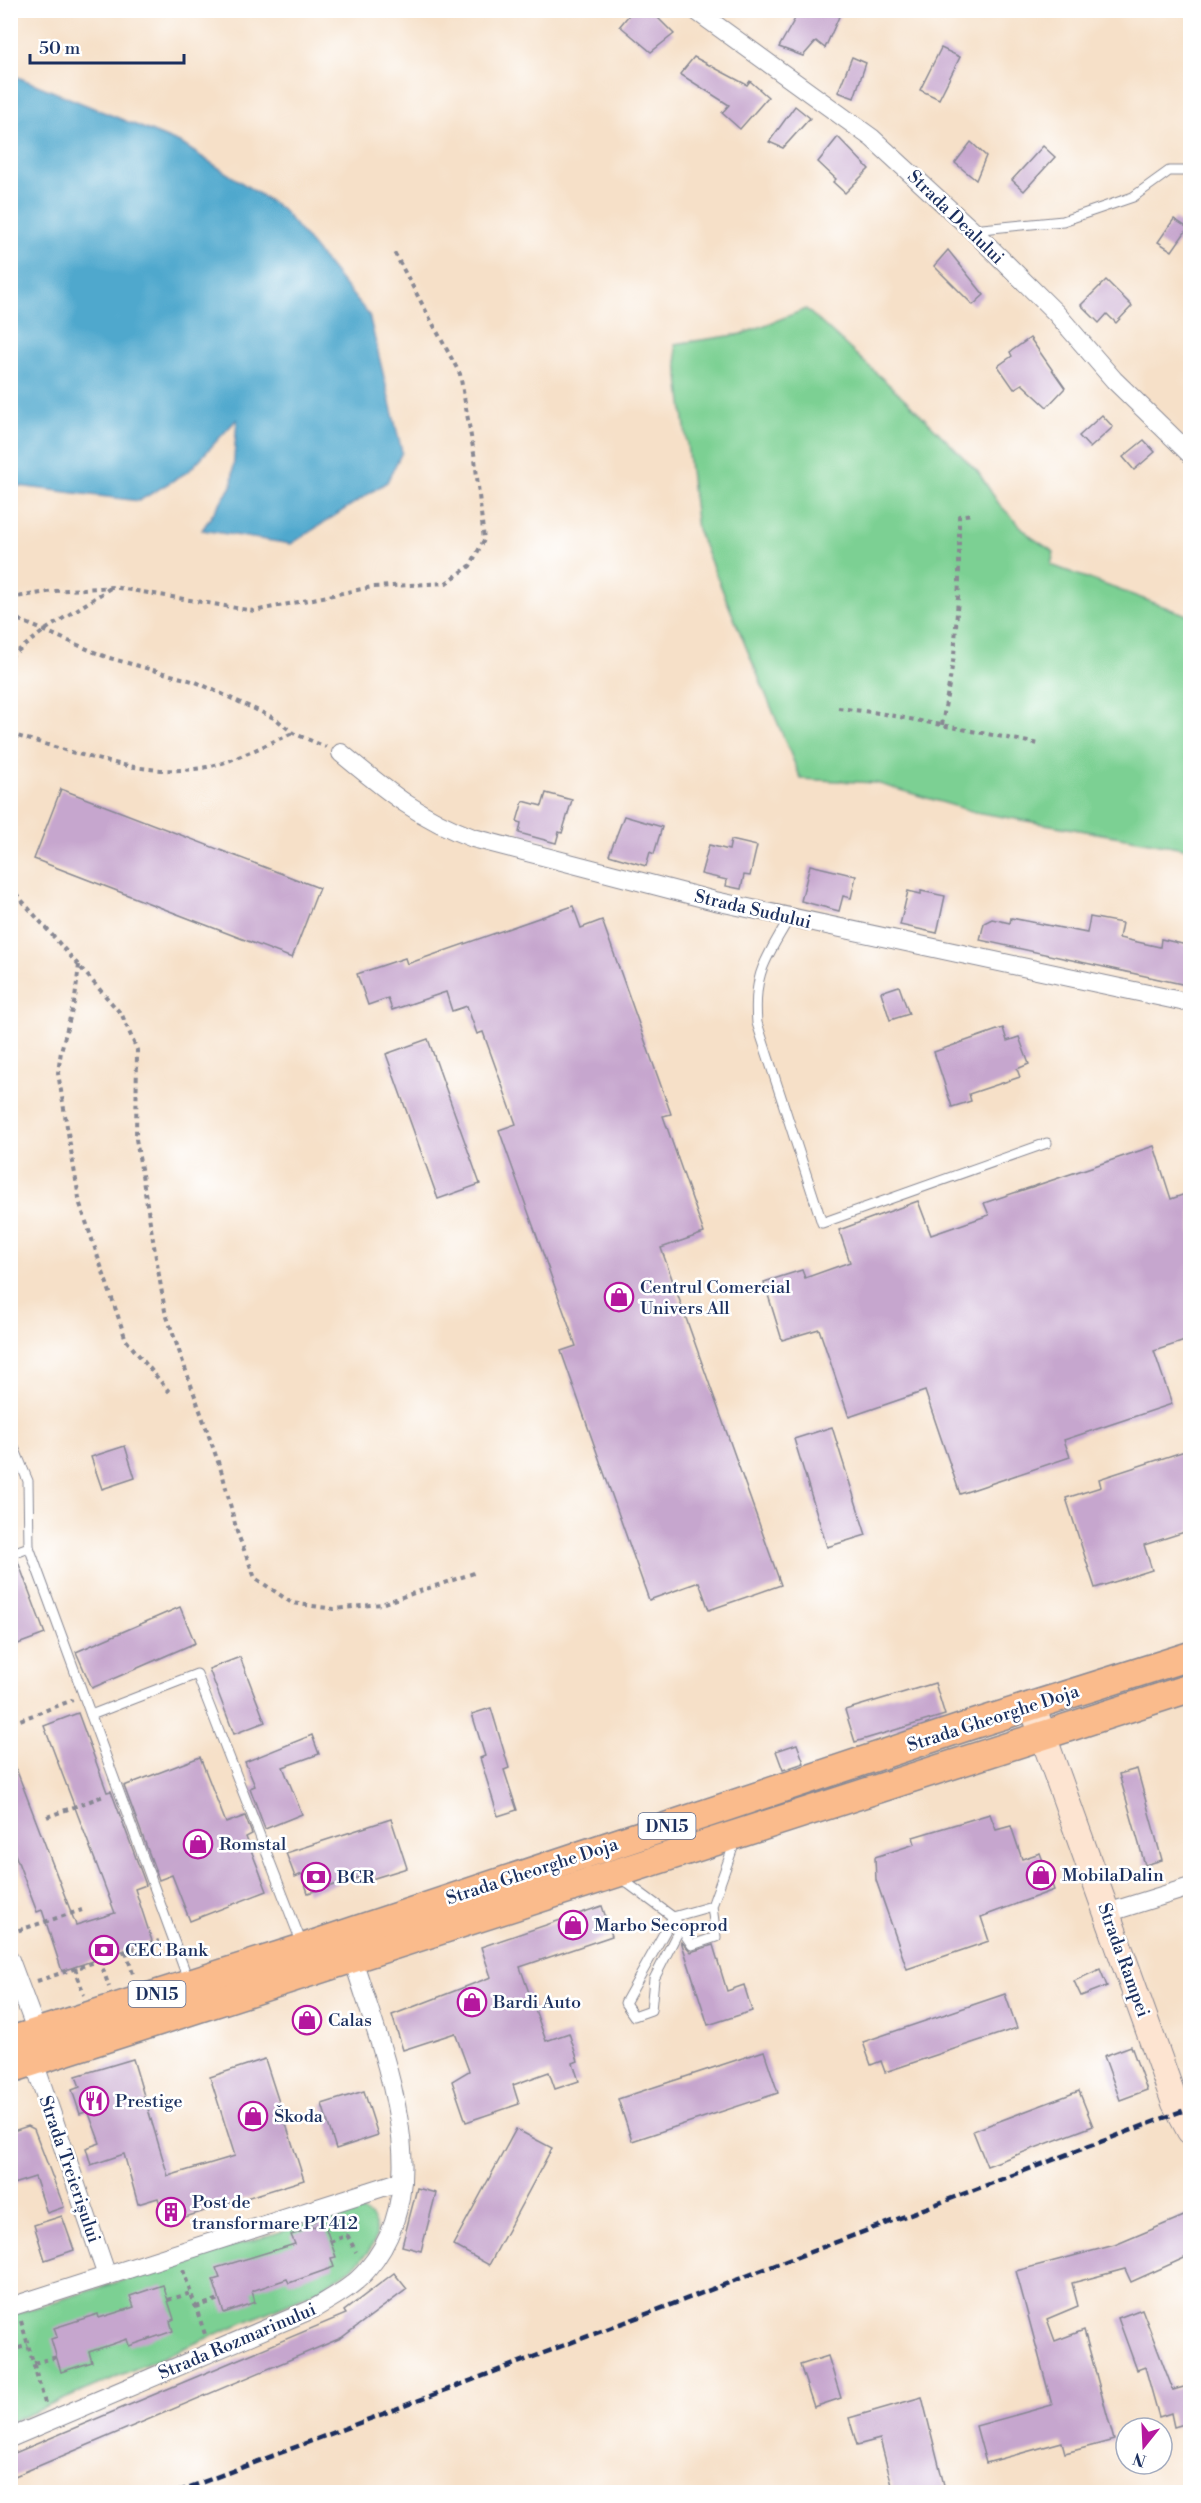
<svg xmlns="http://www.w3.org/2000/svg" width="1201" height="2503" font-family="'Libre Bodoni',serif">
<style>
.green{fill:#7cd093;stroke:#4c8078;stroke-width:1.5}
.water{fill:#50a8cd;stroke:#366c96;stroke-width:1.5}
.building{fill:#c6a6ce}
.lines{fill:none;stroke-linecap:round;stroke-linejoin:round}
.lane-casing{stroke:#888893;stroke-width:11}
.street-casing{stroke:#888893;stroke-width:20}
.secondary-casing{stroke:#888893;stroke-width:28}
.primary-casing{stroke:#888893;stroke-width:31}
.path{stroke:#888893;stroke-width:4;stroke-dasharray:4.5 4.5;stroke-linecap:butt}
.lane{stroke:#fff;stroke-width:9}
.street{stroke:#fff;stroke-width:18}
.secondary{stroke:#fde4d1;stroke-width:26}
.primary{stroke:#fabb8c;stroke-width:28}
.rail{stroke:#1b2f5e;stroke-width:4.5;stroke-dasharray:9 4.5;stroke-linecap:butt}
.labels{text-anchor:middle;stroke-width:5;stroke-linejoin:round;paint-order:stroke}
.shield{fill:#fff;stroke:#5f6d8e;stroke-width:1.5}
.shield-label{font-size:16px;font-weight:bold;fill:#1b2f5e}
.street-label{font-size:18px;fill:#1b2f5e;stroke:#fff}
.poi-label{font-size:18px;fill:#1b2f5e;stroke:#fff;text-anchor:start}
</style>
<rect width="100%" height="100%" fill="#fff"/>
<filter id="ink" filterUnits="userSpaceOnUse"><feTurbulence type="fractalNoise" baseFrequency=".0167" numOctaves="2"/><feDisplacementMap in="SourceGraphic" scale="12" xChannelSelector="R" yChannelSelector="G"/><feConvolveMatrix kernelMatrix="1 2 1 2 8 2 1 2 1" color-interpolation-filters="sRGB"/></filter>
<filter id="wash" filterUnits="userSpaceOnUse"><feTurbulence type="fractalNoise" baseFrequency=".008" numOctaves="4" result="noise"/><feDisplacementMap in="SourceGraphic" scale="24" xChannelSelector="R" yChannelSelector="G"/><feGaussianBlur stdDeviation="1.35" result="paint"/><feColorMatrix in="noise" values="0 0 0 0 0 0 0 0 0 0 0 0 0 0 0 0 0 1.4 0 .05"/><feComposite in="paint" operator="in"/></filter>
<g filter="url(#wash)">
<rect width="100%" height="100%" fill="#f6e0c8"/>
<g class="green">
<path d="M806,309l101,92 71,71 21,32 32,33 23,15 -3,13 139,51v233l-215,-37 -99,-29 -75,-4 -104,-250 -22,-185 67,-10z"/>
<path d="M351,2210c9,1 18,2 23,12 15,29 -44,61 -64,72l-299,128v-107z"/>
</g>
<path class="water" d="M10,74l172,70 100,65 87,106 33,137 -15,30 -96,62 -89,-14 30,-45 5,-66 -48,52 -50,30 -128,-16z"/>
<g id="blocks">
<g class="building">
<path d="M633,10h17l24,24 -23,18 -31,-26z"/>
<path d="M800,10h42l-17,38 -9,-7 -13,15 -24,-9z"/>
<path d="M941,48l19,9 -21,42 -19,-9z"/>
<path d="M694,57l53,28 3,-4 18,16 -28,32 -18,-16 7,-8 -49,-31z"/>
<path d="M852,57l14,6 -12,35 -16,-6z"/>
<path d="M795,106l15,12 -27,30 -14,-6z"/>
<path d="M838,137l31,32 -24,24 -12,-11 3,-3 -18,-17z"/>
<path d="M971,142l15,14 -10,24 -21,-17z"/>
<path d="M1043,146l12,11 -31,34 -12,-11z"/>
<path d="M1174,219l14,9 -16,23 -14,-9z"/>
<path d="M948,250l36,45 -11,10 -39,-39z"/>
<path d="M1106,280l26,26 -16,17 -9,-9 -8,9 -18,-18z"/>
<path d="M1030,338l35,50 -18,19 -25,-23 -8,5 -16,-23 14,-10 -2,-4z"/>
<path d="M1102,415l11,12 -23,21 -11,-12z"/>
<path d="M1144,440l11,12 -21,18 -11,-13z"/>
<path d="M61,789l258,99 -27,70 -258,-99z"/>
<path d="M546,793l26,7 -10,33 -3,-1 -3,11 -37,-10 2,-10 -4,-2 6,-20 19,5z"/>
<path d="M624,816l38,11 -8,27 -4,-2 -4,14 -37,-11z"/>
<path d="M731,840l26,6 -7,30 -6,-1 -3,14 -15,-3 1,-6 -26,-6 8,-29 20,5z"/>
<path d="M810,865l46,11 -5,22 -8,-2 -4,15 -38,-10z"/>
<path d="M908,891l13,3v-3l24,5 -8,37 -37,-8z"/>
<path d="M573,906l8,22 21,-8 69,194 -8,2 41,117 -43,15 120,337 -72,25 -10,-28 -50,18 -88,-249 15,-5 -77,-216 17,-6 -33,-92 -6,2 -10,-28 -15,5 -6,-19 -54,18 -4,-12 -20,7 -11,-31 48,-16 2,6z"/>
<path d="M1090,917l32,6 -3,15 41,9 1,-8 30,7v40l-211,-46 4,-17 8,-4 18,4 1,-5 76,15z"/>
<path d="M899,986l10,28 -19,6 -9,-28z"/>
<path d="M1003,1028l4,13 12,-4 10,27 -12,5 3,8 -51,17 2,7 -19,6 -18,-55z"/>
<path d="M428,1039l52,145 -42,15 -52,-145z"/>
<path d="M1154,1146l17,53 20,-7v147l-37,12 18,53 -108,36 6,17 -110,37 -35,-103 -76,26 -30,-88 -37,11 -18,-58 38,-12 3,8 45,-16 -11,-32 79,-29 13,34 58,-20 -5,-12z"/>
<path d="M832,1427l34,108 -39,12 -33,-108z"/>
<path d="M125,1446l10,32 -33,11 -11,-32z"/>
<path d="M1191,1449v81l-47,15 8,25 -57,18 -29,-90 35,-11 -2,-8z"/>
<path d="M17,1559l28,75 -35,13v-86z"/>
<path d="M180,1607l15,36 -103,45 -16,-36z"/>
<path d="M240,1657l25,65 -31,12 -25,-65z"/>
<path d="M935,1683l10,32 -90,27 -10,-32z"/>
<path d="M491,1708l18,60 -5,2 13,40 -19,6 -18,-58 5,-2 -13,-42z"/>
<path d="M78,1713l29,79 4,-1 35,94 -11,4 17,52 -90,30 -20,-61 -5,2 -27,-71v-88l66,172 39,-12 -71,-187z"/>
<path d="M312,1735l7,19 -36,13 19,47 -37,15 -15,-41 5,-2 -10,-24z"/>
<path d="M797,1744l7,19 -21,7 -7,-19z"/>
<path d="M200,1757l26,66 19,-7 7,18 -6,3 21,54 -77,30 -18,-46 -13,5 -35,-94z"/>
<path d="M1137,1769l25,91 -17,5 -26,-91z"/>
<path d="M990,1814l6,16 15,-4 11,33 18,-6 14,37 -73,27 8,24 -82,28 -31,-89 -1,-23 40,-13 -2,-7z"/>
<path d="M391,1819l16,49 -39,12 -1,-5 -59,18 -6,-19 -7,3 -9,-24z"/>
<path d="M602,1906l10,30 -92,31 26,74 23,-8 9,28 -5,2 6,18 -24,8 -6,-17 -36,13 6,19 -53,18 -14,-41 17,-10 -14,-38 -52,17 -11,-35 99,-38 -10,-30z"/>
<path d="M681,1941l10,11 22,-7 14,46 17,-6 8,26 -44,14z"/>
<path d="M1100,1969l7,17 -26,10 -7,-15z"/>
<path d="M1005,1994l12,34 -132,44 -4,-11 -10,4 -8,-23z"/>
<path d="M1131,2046l16,44 -27,10 -16,-44z"/>
<path d="M764,2051l14,42 -146,48 -14,-42z"/>
<path d="M133,2059l35,117 67,-20 -25,-79 55,-18 39,121 -138,43 -8,-25 -20,6 -14,-50 -33,11 -5,-17 14,-5 -12,-32 -8,3 -8,-24 8,-3 -4,-11z"/>
<path d="M364,2091l14,44 -42,14 -14,-45z"/>
<path d="M1079,2091l14,35 -106,40 -14,-35z"/>
<path d="M28,2126l6,3 30,78 -17,6 -12,-36 -25,8v-53z"/>
<path d="M516,2129l36,19 -63,117 -36,-20z"/>
<path d="M417,2188l19,5 -15,58 -19,-5z"/>
<path d="M1191,2213v42l-60,27 -6,-13 -53,14 6,23 -31,13 8,22 29,-11 30,110 -49,13 -3,-11 -76,21 -10,-37 76,-21 -36,-134 99,-26z"/>
<path d="M62,2216l12,34 -29,10 -11,-35z"/>
<path d="M324,2223l12,34 -5,1 3,9 -45,16 -2,-4 -35,12 3,11 -31,11 -11,-33 7,-2 -4,-10 79,-24 -4,-9z"/>
<path d="M394,2273l13,16 -66,49 -331,140v-23l336,-141 -2,-3z"/>
<path d="M163,2285l11,34 -4,2 3,10 -44,15 -2,-7 -38,13 3,10 -31,10 -10,-33 6,-2 -3,-9 44,-14 1,4 35,-11 -4,-11z"/>
<path d="M1142,2309l31,81 18,-5v37l-17,5 -3,-14 -12,4 -14,-50 -8,3 -19,-52z"/>
<path d="M828,2356l13,42 -27,9 -14,-42z"/>
<path d="M922,2397l24,96h-52l-14,-54 -23,6 -8,-27z"/>
</g>
</g>
</g>
<g filter="url(#ink)">
<use href="#blocks" fill-opacity="0" stroke="#888893" stroke-width="1.5"/>
<g class="lines">
<g class="lane-casing">
<g id="lane">
<path d="M972,230l91,-9 70,-24 36,-26h21"/>
<path d="M789,918c-23,42 -36,54 -32,105l65,200 225,-80"/>
<path d="M10,1438l18,43 1,66 160,435"/>
<path d="M10,1554l19,-7"/>
<path d="M91,1715l106,-41 105,270"/>
<path d="M619,1877l54,40 39,-11 23,-64"/>
<path d="M680,1928l-26,51 -3,31 -17,6 -9,-13 48,-86 19,28 24,-8 -4,-31"/>
</g>
</g>
<g class="street-casing">
<g id="street">
<path d="M695,10l177,128 100,92 84,83 58,67 76,74"/>
<path d="M341,753c45,37 76,64 132,85l242,63 475,102"/>
<path d="M1107,1913l83,-26"/>
<path d="M10,1960l27,72"/>
<path d="M34,2062l73,214"/>
<path d="M10,2307l392,-126"/>
<path d="M10,2438l305,-130c18,-11 38,-21 52,-38 74,-85 14,-219 -14,-311"/>
</g>
</g>
<g class="secondary-casing">
<path id="secondary" d="M1032,1705l143,398 15,28"/>
</g>
<g class="primary-casing">
<g id="primary">
<path d="M10,2041l293,-93 665,-222 222,-70"/>
<path d="M10,2069l1180,-381"/>
</g>
</g>
<g class="path">
<path d="M10,598l44,-7 59,-4 141,24 118,-24 74,-4 24,-17 14,-26 -9,-81 -15,-85 -66,-122"/>
<path d="M10,616l96,41 90,25 80,37 17,14 33,14"/>
<path d="M10,657l35,-27 67,-43"/>
<path d="M838,708l41,5 160,31"/>
<path d="M942,725l12,-69 5,-73v-67l13,-2"/>
<path d="M10,734c63,17 133,46 197,33 29,-6 59,-23 86,-34"/>
<path d="M10,887l112,128 15,35 -1,89 29,172 58,165 14,56 18,46 37,25 42,6 47,-5 93,-31"/>
<path d="M79,965l-4,34 -14,52 -3,22 22,131 46,136 45,54"/>
<path d="M12,1723l61,-23"/>
<path d="M47,1817l59,-22"/>
<path d="M10,1933l72,-23"/>
<path d="M126,1952l8,25"/>
<path d="M100,1960l9,27"/>
<path d="M75,1968l9,27"/>
<path d="M37,1981l122,-40"/>
<path d="M339,2219l17,33"/>
<path d="M330,2242l18,-7"/>
<path d="M183,2270l23,67"/>
<path d="M168,2300l23,-7"/>
<path d="M196,2307l23,-8"/>
<path d="M21,2321l24,82"/>
<path d="M10,2351l18,-6"/>
<path d="M34,2363l23,-6"/>
</g>
<use href="#lane" class="lane"/>
<use href="#street" class="street"/>
<use href="#secondary" class="secondary"/>
<use href="#primary" class="primary"/>
<path class="rail" d="M177,2492l1013,-384"/>
</g>
</g>
<defs>
<g id="shop-ring" transform="scale(1.5)"><circle r="9.5" fill="#fff" stroke="#b5179e" stroke-width="1.5"/><path d="M-5-2.5h2.3a2.7 3.5 0 0 1 5.4 0H5L5.5 6h-11ZM-1.5-2.5h3a1.5 2.3 0 0 0-3 0Z" fill="#b5179e"/></g>
<g id="bank-ring" transform="scale(1.5)"><circle r="9.5" fill="#fff" stroke="#b5179e" stroke-width="1.5"/><path d="M-6-4H6V4H-6ZM0-2.3a2.3 2.3 0 1 0 0 4.6a2.3 2.3 0 1 0 0-4.6Z" fill="#b5179e"/></g>
<g id="restaurant-ring" transform="scale(1.5)"><circle r="9.5" fill="#fff" stroke="#b5179e" stroke-width="1.5"/><path d="M-5-6h1v4h1v-4h1v4h1v-4h1v5L-1.5 .5V6h-2V.5L-5-1ZM5-6V6H3V1.5H1.5Q1.5-4 5-6Z" fill="#b5179e"/></g>
<g id="building-ring" transform="scale(1.5)"><circle r="9.5" fill="#fff" stroke="#b5179e" stroke-width="1.5"/><path d="M-4-6H4V6H1V3H-1V6H-4ZM-2.5-4.3h1.7v1.8h-1.7ZM.8-4.3h1.7v1.8H.8ZM-2.5-1h1.7V.8h-1.7ZM.8-1h1.7V.8H.8Z" fill="#b5179e"/></g>
</defs>
<g fill-rule="evenodd">
<use href="#shop-ring" x="619" y="1297"/>
<use href="#shop-ring" x="198" y="1844"/>
<use href="#shop-ring" x="1041" y="1875"/>
<use href="#bank-ring" x="316" y="1877"/>
<use href="#shop-ring" x="573" y="1925"/>
<use href="#bank-ring" x="104" y="1950"/>
<use href="#shop-ring" x="472" y="2002"/>
<use href="#shop-ring" x="307" y="2020"/>
<use href="#restaurant-ring" x="94" y="2101"/>
<use href="#shop-ring" x="253" y="2116"/>
<use href="#building-ring" x="171" y="2212"/>
</g>
<g class="labels">
<g class="shield">
<rect x="638.5" y="1813" width="57" height="26" rx="4.5"/>
<rect x="128.5" y="1981" width="57" height="26" rx="4.5"/>
</g>
<g class="shield-label">
<text x="667" y="1832">DN15</text>
<text x="157" y="2000">DN15</text>
</g>
<g class="street-label">
<text transform="translate(956 217) rotate(44)" y="6">Strada Dealului</text>
<text transform="translate(753 909) rotate(13)" y="6">Strada Sudului</text>
<text transform="translate(993 1718) rotate(-18)" y="6">Strada Gheorghe Doja</text>
<text transform="translate(532 1871) rotate(-18)" y="6">Strada Gheorghe Doja</text>
<text transform="translate(1124 1960) rotate(70)" y="6">Strada Rampei</text>
<text transform="translate(70 2169) rotate(71)" y="6">Strada Treierișului</text>
<text transform="translate(237 2341) rotate(-23)" y="6">Strada Rozmarinului</text>
</g>
<g class="poi-label">
<text x="640" y="1293">Centrul Comercial<tspan x="640" dy="21">Univers All</tspan></text>
<text x="219" y="1850">Romstal</text>
<text x="1062" y="1881">MobilaDalin</text>
<text x="337" y="1883">BCR</text>
<text x="594" y="1931">Marbo Secoprod</text>
<text x="125" y="1956">CEC Bank</text>
<text x="493" y="2008">Bardi Auto</text>
<text x="328" y="2026">Calas</text>
<text x="115" y="2107">Prestige</text>
<text x="274" y="2122">Škoda</text>
<text x="192" y="2208">Post de<tspan x="192" dy="21">transformare PT412</tspan></text>
</g>
</g>
<rect width="1201" height="2503" fill="none" stroke="#fff" stroke-width="36"/>
<g transform="translate(1144 2446) rotate(198)"><circle r="28" fill="#ffffff" stroke="#a4acbf" stroke-width="1.5"/>
<path d="M0-4.5L10 22L0 15L-10 22Z" fill="#b5179e"/>
<text y="-9" font-size="16" font-weight="bold" text-anchor="middle" fill="#1b2f5e">N</text>
</g>
<path d="M30 54v9h154v-9" fill="none" stroke="#1b2f5e" stroke-width="3"/>
<text x="39" y="54" font-size="18" fill="#1b2f5e" stroke="#ffffff" stroke-width="4.5" paint-order="stroke">50 m</text>
</svg>
